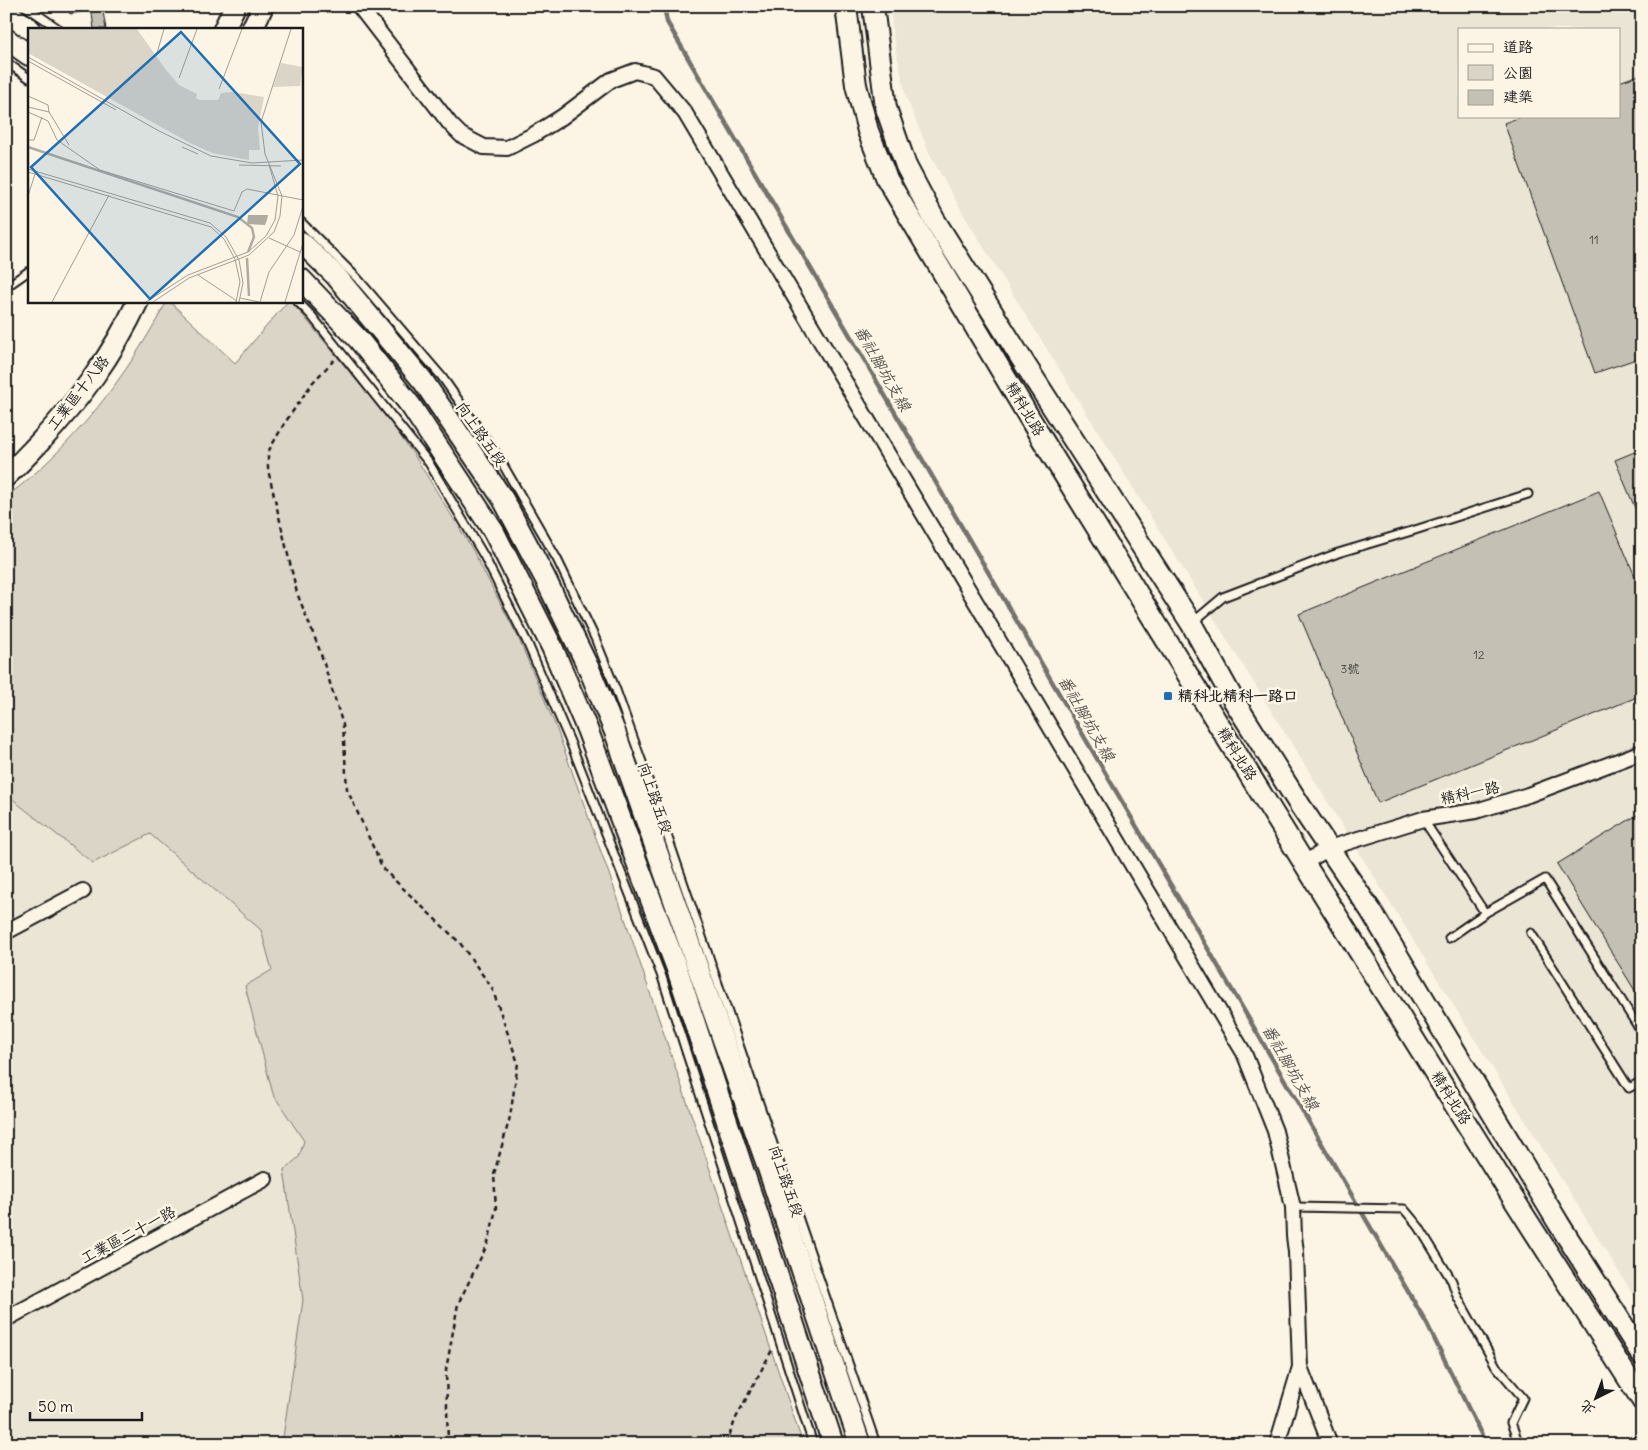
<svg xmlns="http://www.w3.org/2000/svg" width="1648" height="1450" font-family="Delius,'LXGW WenKai TC',sans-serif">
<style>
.built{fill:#ebe5d6;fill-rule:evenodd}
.green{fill:#dbd5c8;stroke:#7c7872}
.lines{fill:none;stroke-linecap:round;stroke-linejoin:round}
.stream{stroke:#75726c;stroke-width:4.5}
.building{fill:#c4c0b3;stroke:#1c1c1c}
.lane-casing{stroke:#1c1c1c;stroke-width:11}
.street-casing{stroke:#1c1c1c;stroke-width:18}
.secondary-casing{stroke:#1c1c1c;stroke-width:24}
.path{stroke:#1c1c1c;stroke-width:2.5;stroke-dasharray:5 4;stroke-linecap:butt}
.lane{stroke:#fcf5e5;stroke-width:7}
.street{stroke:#fcf5e5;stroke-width:14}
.secondary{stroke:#fcf5e5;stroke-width:20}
.poi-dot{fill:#1f6fb2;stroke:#fcf5e5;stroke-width:2}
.labels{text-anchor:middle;stroke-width:5;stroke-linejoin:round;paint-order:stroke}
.number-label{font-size:12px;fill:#464542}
.street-label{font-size:15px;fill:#1c1c1c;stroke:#fcf5e5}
.poi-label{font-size:15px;font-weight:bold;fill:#1c1c1c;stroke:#fcf5e5;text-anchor:start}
.water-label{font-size:16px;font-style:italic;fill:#575551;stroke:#fcf5e5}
.inset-river{fill:none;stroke:#b0aba1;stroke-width:2.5}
.inset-road{fill:none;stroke:#a29e95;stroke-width:1}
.view{fill:#1f6fb2;fill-opacity:0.15;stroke:#1f6fb2;stroke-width:2.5}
.inset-edge{fill:none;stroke:#1c1c1c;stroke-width:2.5}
</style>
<rect width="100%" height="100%" fill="#fcf5e5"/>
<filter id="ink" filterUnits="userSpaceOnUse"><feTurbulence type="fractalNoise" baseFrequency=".02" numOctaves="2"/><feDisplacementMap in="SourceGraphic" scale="10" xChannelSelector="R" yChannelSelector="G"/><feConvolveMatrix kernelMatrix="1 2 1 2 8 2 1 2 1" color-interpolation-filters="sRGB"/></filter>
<g filter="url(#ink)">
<g class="built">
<path d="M890,6h752v1303l-677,-1092 -34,-60 -25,-60 -13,-61zM1459,29h160v87h-160z"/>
<path d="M6,792l12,12 75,58 57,-28 111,96 11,40 -27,16 28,108 31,47 -5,16 -15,13 20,130 -22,144h-276z"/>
</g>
<path class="green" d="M167,301h2l66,62 53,-62h3l95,115 30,42 55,89 47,90 38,90 66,183 181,534h-521l21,-144 -19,-130 15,-13 5,-16 -31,-47 -28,-108 27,-16 -11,-40 -111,-96 -57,29 -75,-59 -12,-12v-295c69,-52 121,-121 161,-196z"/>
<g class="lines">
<path class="stream" d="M664,6l3,16 760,1302 59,120"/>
</g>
<g class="building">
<path d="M68,6h13l1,6 -12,2z"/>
<path d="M91,6h11l4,23h-12z"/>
<path d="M1642,74v283l-47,16 -91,-250 19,-7h96v-34z"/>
<path d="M1642,449v76l-27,-65z"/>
<path d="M1599,491l43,102v102l-264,108 -79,-189z"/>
<path d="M1642,812v190l-85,-138z"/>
</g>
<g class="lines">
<g class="lane-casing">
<g id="lane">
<path d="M25,6l34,23"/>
<path d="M6,62l23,16"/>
<path d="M301,222l57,57 84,98 56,79 59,103 38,79 21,52 26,72 234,682"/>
<path d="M6,287l23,-16"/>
<path d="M297,301l14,14 118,148 55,93 43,86 44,102 91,233 151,467"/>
<path d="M1192,623l31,-26 115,-44 77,-23 113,-36"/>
<path d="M1423,819l62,94"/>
<path d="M1531,933l98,155 13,-7"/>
<path d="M1449,938l36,-25 60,-34 97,154"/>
<path d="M1293,1207l111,2 15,18 33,54 5,15 39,70 27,32 -12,25 8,21"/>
</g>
</g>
<g class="street-casing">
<g id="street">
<path d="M359,6l91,118 11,11 23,12 23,1 26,-13 29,-18 49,-37 24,-9 19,5 31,37 559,940 31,78 18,76 1,29 2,16 4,115 30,77"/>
<path d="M1304,863l25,-15 94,-29 53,-8 52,-16 114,-43"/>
<path d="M6,932l77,-41"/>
<path d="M6,1319l259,-140"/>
<path d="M1277,1444l23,-77"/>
</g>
</g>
<g class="secondary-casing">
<g id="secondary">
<path d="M846,6l10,79 12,46 19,48 152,255 265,429 207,332 131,205"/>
<path d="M873,6l13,102 20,58 28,53 92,147 165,257 43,78 67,106 70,104 188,313 83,131"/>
<path d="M6,12l24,17"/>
<path d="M224,29l11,-23"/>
<path d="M252,29l11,-23"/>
<path d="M6,39l23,16"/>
<path d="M301,242l35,34 87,105 80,118 42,79 45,93 25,61 150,427 95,285"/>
<path d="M301,279l58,61 52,66 83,126 58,115 35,82 90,240 156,475"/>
<path d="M6,476c12,-10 22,-22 33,-33 41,-44 73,-87 99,-142"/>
</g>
</g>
<g class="path">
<path d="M334,360l-21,22 -29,42 -16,28v18l29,123 23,58 23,74 4,64 36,80 77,74 32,45 26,75 -8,54 -16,57 2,35 -8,34 -30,61 -12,66 2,74"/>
<path d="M726,1444l10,-26 36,-68"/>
</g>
<use href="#lane" class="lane"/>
<use href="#street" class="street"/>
<use href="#secondary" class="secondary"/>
</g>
</g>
<rect class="poi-dot" x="1163" y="691" width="10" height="10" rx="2.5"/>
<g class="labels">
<g class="number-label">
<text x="1594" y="244">11</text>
<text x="1479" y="659">12</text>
<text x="1350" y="673">3號</text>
</g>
<g class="street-label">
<text transform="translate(78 393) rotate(-52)" y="5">工業區十八路</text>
<text transform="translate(1025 409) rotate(59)" y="5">精科北路</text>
<text transform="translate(481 434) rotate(55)" y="5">向上路五段</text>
<text transform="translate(1237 754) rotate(58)" y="5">精科北路</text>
<text transform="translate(1470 793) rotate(-12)" y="5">精科一路</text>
<text transform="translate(655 798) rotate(71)" y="5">向上路五段</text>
<text transform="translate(1451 1098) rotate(58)" y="5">精科北路</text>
<text transform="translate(786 1181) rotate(71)" y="5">向上路五段</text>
<text transform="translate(128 1235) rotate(-28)" y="5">工業區二十一路</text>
</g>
<g class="poi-label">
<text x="1178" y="701">精科北精科一路口</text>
</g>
<g class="water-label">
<text transform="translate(883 368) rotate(60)" y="6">番社腳坑支線</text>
<text transform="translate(1087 718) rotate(60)" y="6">番社腳坑支線</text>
<text transform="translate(1291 1067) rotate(60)" y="6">番社腳坑支線</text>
</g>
</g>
<g transform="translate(28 28)">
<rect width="275" height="275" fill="#fcf5e5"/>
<path d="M0,1h109l29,41 13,15 18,9 -1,4 4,2h18l3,-7 12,-1 31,5 -6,31 2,22h-11v10l-37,-7 -22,-10 -162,-90zM253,35l22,4 -3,19 -27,1z" fill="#dbd5c8"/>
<path d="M220,187h20l-1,5 -2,5 -18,-1z" fill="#b0aba1"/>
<path class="inset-river" d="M0,119l210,70 14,11 2,9 -6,15M219,230l2,38"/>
<path class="inset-road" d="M129,25l7,-24M0,29l131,74 52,25 41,7 51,-3M0,33l88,49M151,50l18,-49M191,61l23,-60M0,68l20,9 1,7M0,79l21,5 20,33M0,84l20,9 9,19 43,30 134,41 8,-19 5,-3 56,11M0,112h6l8,-23M154,119l16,7M211,137l42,1M0,141l182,54 16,14 13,23 4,23 -4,19M0,144l183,55 13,12 11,20 5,23 -4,20M0,168l7,-22M241,210l31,14M170,247l39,26M212,270l19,4M24,274l57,-107M118,274l42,-27 60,-23 18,-16 9,-16 3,-24 -9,-31M125,274l36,-24 60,-23 25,-23 6,-16 2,-20 -17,-42 -4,-32 30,-93M232,274l9,-30 25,-37 9,-29M257,274l18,-59"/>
<path class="view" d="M153,4l119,132 -150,135 -119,-132z"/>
<rect width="275" height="275" class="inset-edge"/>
</g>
<rect width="1648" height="1450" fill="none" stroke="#fcf5e5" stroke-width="25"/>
<rect x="12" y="12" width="1623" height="1425" fill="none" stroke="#1c1c1c" stroke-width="2" filter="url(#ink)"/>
<rect x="1458" y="28" width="162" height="90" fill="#fcf5e5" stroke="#a29e95"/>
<rect x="1468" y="44" width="25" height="8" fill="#fcf5e5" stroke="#a29e95"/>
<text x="1503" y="52" font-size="15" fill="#1c1c1c">道路</text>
<rect x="1468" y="65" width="25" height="15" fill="#dbd5c8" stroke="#a29e95"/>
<text x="1503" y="78" font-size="15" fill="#1c1c1c">公園</text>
<rect x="1468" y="90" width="25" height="15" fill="#c4c0b3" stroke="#a29e95"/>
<text x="1503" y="102" font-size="15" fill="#1c1c1c">建築</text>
<g transform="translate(1596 1398) rotate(222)" stroke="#fcf5e5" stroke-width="4" paint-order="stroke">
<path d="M0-4L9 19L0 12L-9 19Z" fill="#1c1c1c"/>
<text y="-8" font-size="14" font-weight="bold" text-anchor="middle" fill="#1c1c1c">北</text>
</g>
<path d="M30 1412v8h112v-8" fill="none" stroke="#1c1c1c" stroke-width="2.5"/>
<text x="38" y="1412" font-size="15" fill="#1c1c1c" stroke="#fcf5e5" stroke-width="4" paint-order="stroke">50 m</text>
</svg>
